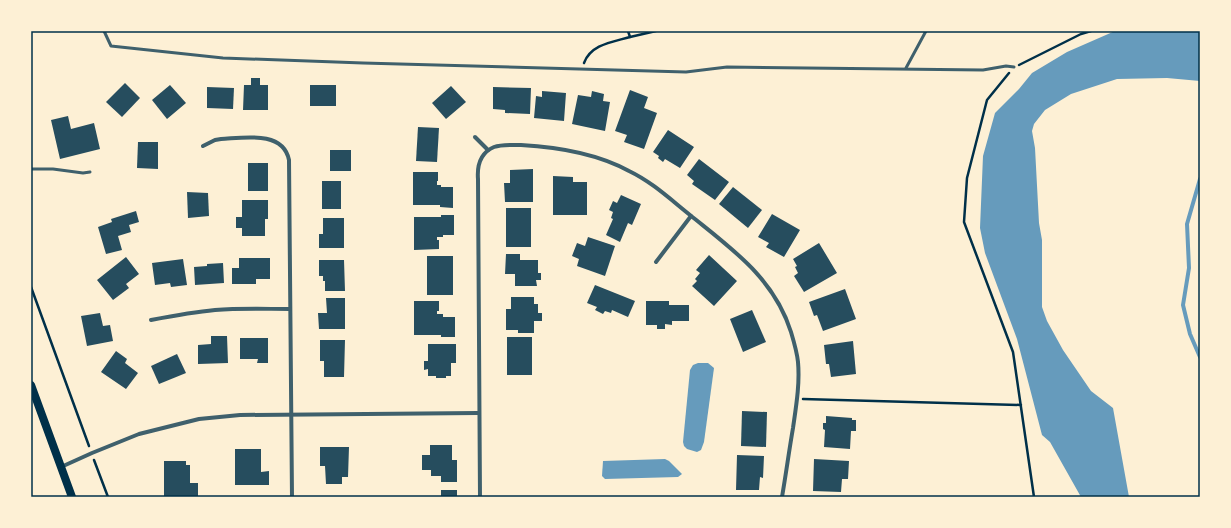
<svg xmlns="http://www.w3.org/2000/svg" width="1231" height="528" font-family="Lato,sans-serif">
<style>
.water{fill:#669bbc}
.lines{fill:none;stroke-linecap:round;stroke-linejoin:round}
.stream{stroke:#669bbc;stroke-width:4}
.building{fill:#264d5e}
.path{stroke:#003049;stroke-width:2.5}
.service{stroke:#3f606c;stroke-width:3}
.minor{stroke:#3f606c;stroke-width:4}
.secondary{stroke:#003049;stroke-width:8}
.neatline{fill:none;stroke:#003049;stroke-width:1.5}
</style>
<rect width="100%" height="100%" fill="#fdf0d5"/>
<g class="water">
<path d="M1115,31h85v50l-33,-3 -50,1 -46,15 -26,16 -11,14 -2,7 3,17 4,75 3,17v67l5,14 16,29 28,41 22,17 16,89h-48l-31,-55 -8,-7 -25,-96 -32,-86 -5,-25 3,-72 12,-43 24,-24 13,-16 35,-21z"/>
<path d="M698,363h10l6,5 -10,74 -3,8 -4,2 -10,-3 -3,-3 -1,-4 7,-72 3,-5z"/>
<path d="M665,459l4,2 13,13 -4,3 -73,2 -3,-3 1,-15z"/>
</g>
<g class="lines">
<path class="stream" d="M1200,179l-13,45 2,44 -6,37 7,29 10,23"/>
</g>
<g class="building">
<path d="M251,78h9v7h8v25h-25l1,-25h7z"/>
<path d="M125,83l15,15 -18,19 -16,-15z"/>
<path d="M170,85l16,18 -19,16 -15,-19z"/>
<rect x="310" y="85" width="26" height="21"/>
<path d="M451,86l15,16 -20,17 -14,-16z"/>
<path d="M207,87l27,1 -1,21 -26,-1z"/>
<path d="M493,87l38,1 -1,26 -25,-1v-3l-12,-1z"/>
<path d="M630,90l18,7 -4,11 13,5 -13,36 -20,-7 3,-7 -12,-4z"/>
<path d="M542,91l24,2 -2,28 -30,-3 2,-22 6,1z"/>
<path d="M592,91l12,3 -1,7 7,1 -5,29 -33,-7 6,-29 13,2z"/>
<path d="M68,116l3,13 23,-6 6,26 -40,10 -9,-39z"/>
<path d="M418,127l21,1 -2,34 -21,-1z"/>
<path d="M668,130l26,17 -14,21 -15,-9 -2,3 -5,-4 1,-2 -6,-4z"/>
<path d="M138,142h20v27l-21,-1z"/>
<rect x="330" y="150" width="21" height="21"/>
<path d="M699,159l30,23 -14,18 -23,-16 2,-3 -7,-6z"/>
<rect x="248" y="163" width="20" height="28"/>
<path d="M533,169v33h-28l-1,-19h6v-13z"/>
<path d="M413,172h25v9h-1v4h4v2h12v21l-13,-1v-2h-27z"/>
<path d="M553,176l20,1v5h14v33h-34z"/>
<rect x="322" y="181" width="19" height="28"/>
<path d="M733,187l29,23 -14,18 -29,-24z"/>
<path d="M187,192l21,1 1,23 -21,2z"/>
<path d="M621,195l20,9 -9,21 -4,-2 -8,19 -14,-7 7,-16 -2,-1 2,-6 -4,-2 4,-9 4,2z"/>
<path d="M242,200h26v19h-3v17h-23v-8h-6v-11h6z"/>
<rect x="506" y="208" width="25" height="39"/>
<path d="M136,211l3,11 -10,3 2,7 -13,4 4,14 -16,4 -8,-27 14,-5 -1,-3z"/>
<path d="M772,214l28,16 -16,27 -18,-10 3,-4 -11,-6z"/>
<path d="M441,215h13v20h-11v2h-6v3h2v9l-25,1v-33h27z"/>
<path d="M323,218h21v30h-25v-14h4z"/>
<path d="M588,237l27,9 -10,30 -28,-10 2,-7 -7,-3 5,-13 8,3z"/>
<path d="M819,243l18,30 -33,19 -10,-16 4,-3 -3,-6 2,-1 -4,-7z"/>
<path d="M506,254h14v6h18v13h3v7h-5l1,6h-22v-12h-10z"/>
<path d="M709,255l28,26 -23,25 -22,-20 5,-5 -2,-2 5,-6 -4,-3z"/>
<rect x="427" y="256" width="26" height="39"/>
<path d="M126,257l13,17 -13,10 3,4 -16,12 -16,-20z"/>
<path d="M239,258h31v21h-14v5h-24v-16h7z"/>
<path d="M183,259l4,26 -16,2 -1,-4 -15,2 -3,-22z"/>
<path d="M319,260h25l1,31h-20v-10h-2v-5h-4z"/>
<path d="M223,263l1,20 -29,2 -1,-18 13,-1v-2z"/>
<path d="M595,285l40,16 -7,16 -16,-7 -1,3 -6,-2 -2,3 -8,-4 2,-3 -10,-4z"/>
<path d="M845,289l11,30 -33,12 -6,-16 -3,1 -5,-14z"/>
<path d="M511,297h23v7h4v9h4v8h-8v12h-16v-3h-12v-21h5z"/>
<path d="M326,298h19v31h-26l-1,-16h9z"/>
<path d="M414,301h25v10h-2v3h6v3h12v20h-14v-2h-27z"/>
<path d="M646,301h23v4h20v16h-17v4l-7,-1v5h-8v-4h-11z"/>
<path d="M752,310l14,32 -23,10 -13,-33z"/>
<path d="M100,313l3,13 7,-1 3,16 -26,5 -6,-30z"/>
<path d="M211,336h16l1,27 -30,1v-19l13,-1z"/>
<rect x="507" y="337" width="25" height="38"/>
<path d="M240,338h28v25h-11l1,-4h-18z"/>
<path d="M320,340h25l-1,37h-20v-16h-4z"/>
<path d="M853,341l3,33 -25,3 -2,-13h-3l-2,-19z"/>
<path d="M428,344h28v19h-5v13h-5v2h-10v-2h-8v-7l-4,1v-9h4z"/>
<path d="M116,351l11,8 -2,4 13,10 -12,16 -25,-17z"/>
<path d="M177,354l9,19 -27,11 -8,-18z"/>
<path d="M742,411l25,1 -1,35 -25,-1z"/>
<path d="M826,416l26,2v2h4v11h-5l-1,18 -26,-2 1,-17 -2,-1v-6h3z"/>
<path d="M430,445h22v15h5v22h-16v-6h-10v-6h-9v-15h8z"/>
<path d="M320,447h29l-1,30h-6v7h-16l-1,-18h-5z"/>
<path d="M235,449h26v23l8,-1v14h-34z"/>
<path d="M737,455l27,1 -1,22 -3,-1 -1,13h-23z"/>
<path d="M814,459l35,2 -1,18h-6l-1,13 -28,-1z"/>
<path d="M164,461h22v4h4v18h8v13l-34,1z"/>
<rect x="441" y="490" width="16" height="7"/>
</g>
<g class="lines">
<g class="path">
<path d="M630,37l26,-6"/>
<path d="M584,63c7,-19 29,-21 46,-26l-2,-6"/>
<path d="M1019,65l62,-31 10,-3"/>
<path d="M1009,73l-22,27 -20,78 -3,44 49,130 21,145"/>
<path d="M31,287l58,159"/>
<path d="M803,399l218,6"/>
<path d="M94,460l14,37"/>
</g>
<g class="service">
<path d="M104,31l7,15 112,12 140,5 323,9 41,-5 256,3 23,-4 8,1"/>
<path d="M906,68l20,-37"/>
<path d="M31,169h22l30,4 7,-1"/>
</g>
<g class="minor">
<path d="M475,137l13,13"/>
<path d="M203,146l12,-6 6,-1c22,-1 62,-9 68,21l3,337"/>
<path d="M656,262l35,-46"/>
<path d="M151,320c21,-4 43,-8 64,-10 25,-2 50,-1 75,-1"/>
<path d="M61,467l31,-14 47,-19 60,-15 41,-4 238,-2"/>
<path d="M480,497l-2,-318c-1,-13 2,-26 16,-32 8,-3 18,-2 27,-2 37,2 75,8 108,26 23,11 41,28 61,44 42,34 84,63 101,117 3,10 6,20 7,30 2,22 -2,45 -5,66 -4,23 -7,46 -11,69"/>
</g>
<path class="secondary" d="M31,385l41,112"/>
</g>
<rect width="1231" height="528" fill="none" stroke="#fdf0d5" stroke-width="64"/>
<rect x="32" y="32" width="1167" height="464" class="neatline"/>
</svg>
